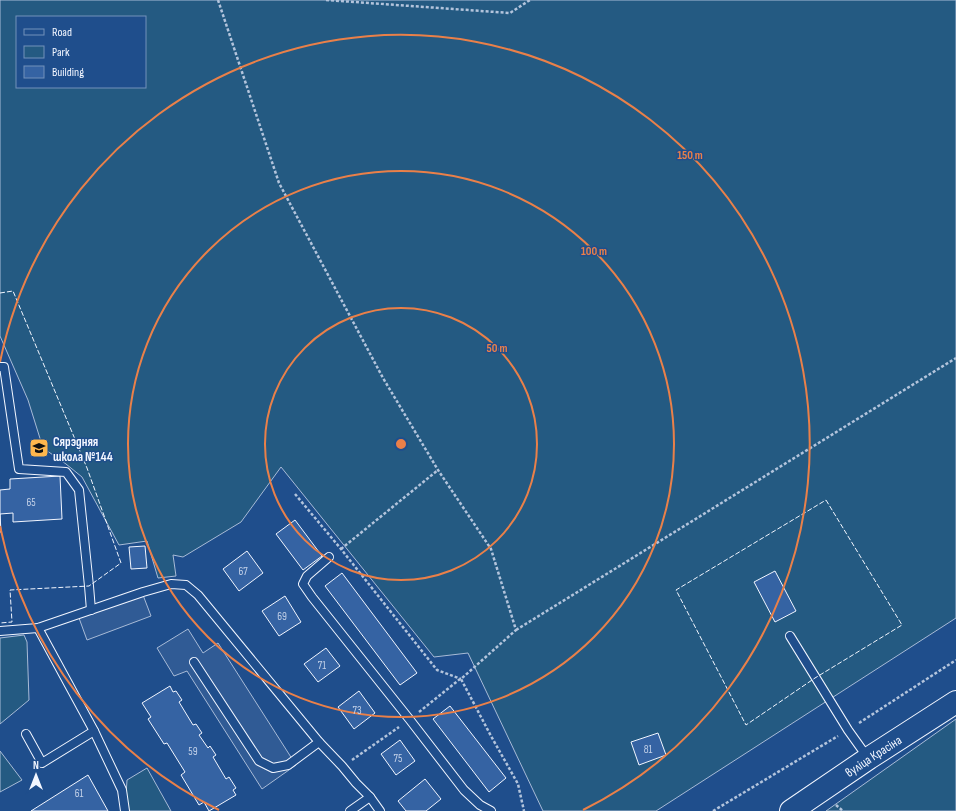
<svg xmlns="http://www.w3.org/2000/svg" width="956" height="811" font-family="'Sofia Sans Condensed',sans-serif">
<style>
.green{fill:#245a82;stroke:#a8bbd7;fill-rule:evenodd}
.parking{fill:#305b95;stroke:#a8bbd7}
.building{fill:#3563a3;stroke:#f2f6ff}
.lines{fill:none;stroke-linecap:round;stroke-linejoin:round}
.lane-casing{stroke:#f2f6ff;stroke-width:10}
.secondary-casing{stroke:#f2f6ff;stroke-width:24}
.path{stroke:#b3c4dc;stroke-width:2.5;stroke-dasharray:3 2;stroke-linecap:butt}
.lane{stroke:#1f4e8c;stroke-width:8}
.secondary{stroke:#1f4e8c;stroke-width:22}
.fence{stroke:#f2f6ff;stroke-width:1;stroke-dasharray:5 2;stroke-linecap:butt}
.ring{fill:none;stroke:#ea8049;stroke-width:2}
.labels{text-anchor:middle;stroke-width:3;stroke-linejoin:round;paint-order:stroke}
.number-label{font-size:11px;fill:#c3d1e8}
.poi-label{font-size:13px;font-weight:bold;fill:#f2f6ff;stroke:#1f4e8c;text-anchor:start}
.street-label{font-size:13px;fill:#f2f6ff;stroke:#1f4e8c}
.centre{fill:#ea8049;stroke:#1f4e8c;stroke-width:2}
.ring-label{font-size:12px;text-anchor:middle;font-weight:bold;fill:#ea8049;stroke:#1f4e8c;stroke-width:3;stroke-linejoin:round;paint-order:stroke}
</style>
<rect width="100%" height="100%" fill="#1f4e8c"/>
<g class="green">
<path d="M0,0h956v618l-300,193h-113l-75,-158 -34,4 -153,-190 -40,55 -58,35 -10,-2 3,21 -18,2 -11,-37 -28,4 -37,-68 -16,-13 -23,-16 -15,-48 -28,-64zM17,17h128v70h-128z"/>
<path d="M24,635l3,7 2,58 -29,24v-86z"/>
<path d="M956,719v92h-130z"/>
<path d="M0,751l22,29 -22,12z"/>
<path d="M147,768l24,43h-46l2,-31z"/>
</g>
<g class="parking">
<path d="M143,595l8,21 -64,24 -8,-22z"/>
<path d="M188,629l15,24 15,-10 78,122 -34,24 -75,-118 -13,5 -17,-28z"/>
</g>
<g class="building">
<path d="M60,476l2,43 -49,3v-9l-13,1 1,18h-1v-42l10,-1v-10z"/>
<path d="M295,520l27,36 -19,14 -27,-36z"/>
<path d="M145,546l2,22 -16,1 -2,-22z"/>
<path d="M247,551l16,22 -24,18 -16,-22z"/>
<path d="M775,571l21,40 -21,11 -21,-40z"/>
<path d="M342,573l75,100 -17,12 -75,-99z"/>
<path d="M285,596l16,26 -22,14 -17,-25z"/>
<path d="M326,648l14,18 -22,16 -14,-18z"/>
<path d="M170,686l3,6 3,-1 6,9 -3,2 14,23 3,-1 6,9 -3,2 9,13 2,-2 6,9 -3,2 13,22 3,-2 7,11 -3,2 3,5 -27,16 -5,-9 -5,3 -18,-30 4,-3 -18,-29 -3,1 -16,-25 3,-2 -9,-14z"/>
<path d="M359,691l16,22 -21,16 -16,-22z"/>
<path d="M450,706l56,72 -17,14 -56,-73z"/>
<path d="M658,733l8,22 -27,10 -8,-23z"/>
<path d="M400,740l15,21 -19,14 -15,-21z"/>
<path d="M88,775l20,36h-77z"/>
<path d="M425,779l16,20 -15,12h-20l-8,-10z"/>
</g>
<g class="lines">
<g class="lane-casing">
<g id="lane">
<path d="M0,367h4l15,102 47,3 13,18 10,96 2,24"/>
<path d="M329,557l-22,19 -4,8 9,13 98,123 54,70 16,15 11,6"/>
<path d="M38,628l56,103 28,59 3,21"/>
<path d="M0,631l38,-3 105,-36 28,-8 15,1 12,10 121,147 23,24 14,17 14,14 10,14"/>
<path d="M790,636l58,94 20,28"/>
<path d="M194,662l65,99 14,7 15,-3 31,-23"/>
<path d="M26,734l16,29 52,-32"/>
<path d="M350,811l20,-14"/>
</g>
</g>
<g class="secondary-casing">
<g id="secondary">
<path id="s1" d="M791,811l78,-53 87,-56"/>
</g>
</g>
<g class="path">
<path d="M218,0l61,183 104,195 55,92 53,79 25,81 -55,49 30,57 27,48 6,27"/>
<path d="M326,0l184,13 20,-13"/>
<path d="M295,494l46,55 96,121 24,9"/>
<path d="M341,549l97,-79"/>
<path d="M516,630l440,-272"/>
<path d="M419,712l41,-33"/>
<path d="M859,723l97,-63"/>
<path d="M352,760l47,-33"/>
<path d="M836,805l7,6"/>
<path d="M713,811l125,-75"/>
</g>
<use href="#lane" class="lane"/>
<use href="#secondary" class="secondary"/>
<g class="fence">
<path d="M0,293l13,-2 74,177 34,95 -32,23 -79,4 2,32 -12,1"/>
<path d="M826,500l76,125 -87,53 -69,47 -70,-135z"/>
</g>
</g>
<g class="ring">
<circle cx="401" cy="444" r="136"/>
<circle cx="401" cy="444" r="273"/>
<path d="M219 810A409 409 0 0 1 0 526M0 362A409 409 0 1 1 583 810"/>
</g>
<defs>
<g id="school-square" transform="scale(1)"><rect x="-9" y="-9" width="18" height="18" rx="4" fill="#ffb74d" stroke="#1f4e8c"/><path d="M0-5L7-2L0 1L-7-2ZM-4 1L0 2.5L4 1V4Q0 6-4 4Z" fill="#111"/></g>
</defs>
<g fill-rule="evenodd">
<use href="#school-square" x="39" y="448"/>
</g>
<g class="labels">
<g class="number-label">
<text x="31" y="506">65</text>
<text x="243" y="575">67</text>
<text x="282" y="620">69</text>
<text x="322" y="669">71</text>
<text x="357" y="714">73</text>
<text x="648" y="753">81</text>
<text x="193" y="755">59</text>
<text x="398" y="762">75</text>
<text x="79" y="797">61</text>
</g>
<g class="poi-label">
<text x="53" y="446">Сярэдняя<tspan x="53" dy="15">школа №144</tspan></text>
</g>
<g class="street-label">
<text dy="5" stroke="none"><textPath href="#s1" startOffset="99">вуліца Красіна</textPath></text>
</g>
</g>
<circle cx="401" cy="444" r="6" class="centre"/>
<g class="ring-label">
<text x="690" y="159">150 m</text>
<text x="594" y="255">100 m</text>
<text x="497" y="352">50 m</text>
</g>
<rect x="16" y="16" width="130" height="72" fill="#1f4e8c" stroke="#7391ba"/>
<rect x="24" y="29" width="20" height="6" fill="#1f4e8c" stroke="#7391ba"/>
<text x="52" y="36" font-size="12" fill="#f2f6ff">Road</text>
<rect x="24" y="46" width="20" height="12" fill="#245a82" stroke="#7391ba"/>
<text x="52" y="56" font-size="12" fill="#f2f6ff">Park</text>
<rect x="24" y="66" width="20" height="12" fill="#3563a3" stroke="#7391ba"/>
<text x="52" y="76" font-size="12" fill="#f2f6ff">Building</text>
<g transform="translate(36 775)" stroke="#1f4e8c" stroke-width="3" paint-order="stroke">
<path d="M0-3L7 15L0 10L-7 15Z" fill="#f2f6ff"/>
<text y="-6" font-size="11" font-weight="bold" text-anchor="middle" fill="#f2f6ff">N</text>
</g>
</svg>
